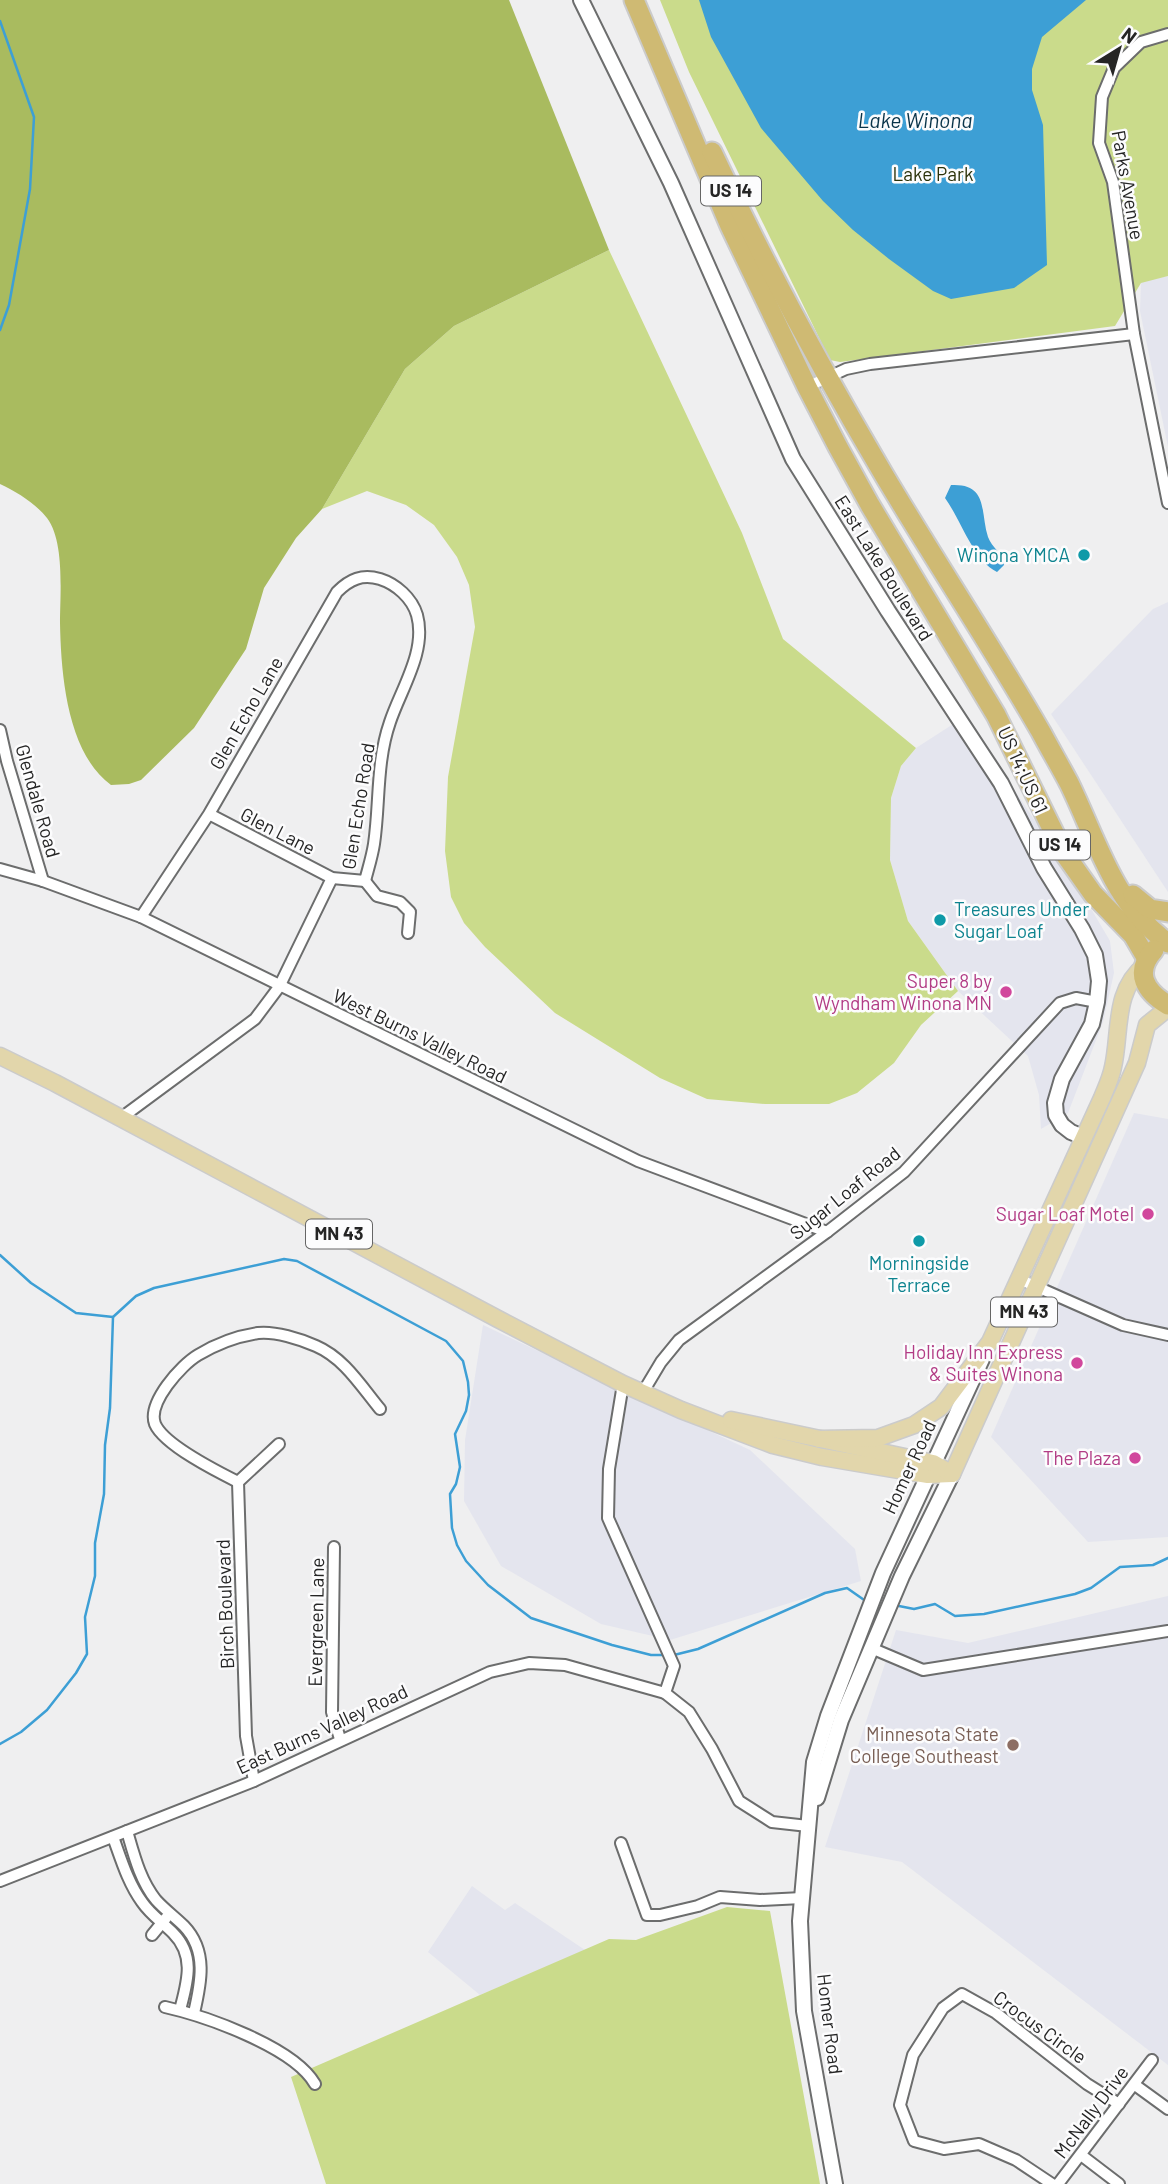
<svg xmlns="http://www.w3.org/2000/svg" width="1168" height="2184" font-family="Barlow,sans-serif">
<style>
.built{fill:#e4e5ee}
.green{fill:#cadb8b}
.forest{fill:#a9bb5f}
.water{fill:#3d9fd5}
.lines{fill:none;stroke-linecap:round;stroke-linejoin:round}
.stream{stroke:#3d9fd5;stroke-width:2.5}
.street-casing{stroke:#6c6d6d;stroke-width:14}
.secondary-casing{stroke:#6c6d6d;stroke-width:18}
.primary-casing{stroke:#cbcbcb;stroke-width:19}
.highway-casing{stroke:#cbcbcb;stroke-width:23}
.street{stroke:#fff;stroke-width:10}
.secondary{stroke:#fff;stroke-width:14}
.primary{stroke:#e2d6ab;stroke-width:16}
.highway{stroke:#cfba73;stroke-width:19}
.culture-dot{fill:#0f9aa8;stroke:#fcfcfd;stroke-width:2.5}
.hotel-dot{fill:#d1479c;stroke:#fcfcfd;stroke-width:2.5}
.education-dot{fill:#8d6e63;stroke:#fcfcfd;stroke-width:2.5}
.labels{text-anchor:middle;stroke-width:5;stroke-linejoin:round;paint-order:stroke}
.shield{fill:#fcfcfd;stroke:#666;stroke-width:2}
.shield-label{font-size:18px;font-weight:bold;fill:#252525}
.park-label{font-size:19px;fill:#2a3109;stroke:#fcfcfd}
.street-label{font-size:19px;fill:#252525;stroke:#fcfcfd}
.culture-label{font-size:19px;fill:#0d838f;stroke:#fcfcfd;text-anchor:end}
.hotel-label{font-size:19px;fill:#b23c85;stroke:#fcfcfd;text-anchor:end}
.education-label{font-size:19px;fill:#785e54;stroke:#fcfcfd;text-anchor:end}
.water-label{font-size:21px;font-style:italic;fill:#09344a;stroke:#fcfcfd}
</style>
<rect width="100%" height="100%" fill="#efeff0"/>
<g class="built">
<path d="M1168,276v171l-28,-136 1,-29z"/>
<path d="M1168,602v290l-117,-178 102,-105z"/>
<path d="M961,719l38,48 71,106 40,68 4,32 -11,49 -35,91 -27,16 -2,-34 -11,-39 -70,-65 -50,-70 -18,-61 1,-62 10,-32 15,-18z"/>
<path d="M1134,1113l34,6v418l-80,5 -97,-105z"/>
<path d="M483,1325l267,125 105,99 6,32 -191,59 -69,-16 -100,-58 -37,-65 1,-61z"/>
<path d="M1168,1596v469l-266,-203 -77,-15 71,-217 72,13z"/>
<path d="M472,1886l33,24 10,-7 70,47 -105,45 -52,-43z"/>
</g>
<g class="green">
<path d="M660,0h508v276l-27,7 -26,43 -275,36 -10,-2 -141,-288z"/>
<path d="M609,250l133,283 41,106 133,109 -15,18 -10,32 -1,62 18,61 50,70 -37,34 -27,38 -37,30 -28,11h-64l-58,-5 -47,-21 -105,-65 -70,-66 -21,-24 -13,-26 -6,-46 3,-74 27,-150 -6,-42 -12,-28 -23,-32 -28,-20 -39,-14 -45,18 83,-140 49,-43z"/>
<path d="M727,1907l43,4 50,273h-494l-35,-107 318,-138 27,1z"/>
</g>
<path class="forest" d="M0,0h509l100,250 -155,76 -49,43 -83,140 -26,29 -32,50 -18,61 -52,79 -53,52 -12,4 -18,1c-44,-32 -50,-111 -51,-162 0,-29 5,-81 -13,-105 -12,-15 -30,-26 -47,-34z"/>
<g class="water">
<path d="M699,0h387l-44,37 -10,32v21l11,35 4,140 -33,23 -63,11 -18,-8 -44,-32 -36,-29 -30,-29 -62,-73 -50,-91z"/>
<path d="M951,485c38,-2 29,28 37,52 4,11 14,15 16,28l-7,7c-24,-12 -36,-52 -52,-74z"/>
</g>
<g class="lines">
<g class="stream">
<path d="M0,21l34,96 -4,72 -21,116 -9,25"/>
<path d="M0,1255l31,28 45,30 37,4"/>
<path d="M894,1605l20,4 21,-5 20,12 29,-2 91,-20 16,-6 29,-21 33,-2 15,-7"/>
<path d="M674,1655l24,-6 127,-56 22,-5 20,14"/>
<path d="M0,1744l21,-12 26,-22 29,-37 11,-19 -2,-37 10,-41v-33l9,-49 1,-49 5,-37 3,-91 23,-21 18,-8 130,-29 13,2 149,80 17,20 5,21 1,13 -3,16 -11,23 5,33 -4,17 -6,10 2,34 5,17 9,16 22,24 43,33 81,27 39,10h13"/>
</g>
<g class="street-casing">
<g id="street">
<path d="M1168,34l-27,8 -27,26 -12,29 -3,46 14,39 21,152 34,169"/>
<path d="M807,387l39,-18 24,-5 264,-30"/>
<path d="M0,730l7,31 36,120"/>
<path d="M0,869l43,12 98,36 497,244 189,71"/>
<path d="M365,881l12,15 23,6 10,10 -2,21"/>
<path d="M141,917l68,-103 128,-222c13,-13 25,-18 43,-13 16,5 32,19 37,36 10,36 -16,74 -27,107 -14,40 -10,82 -16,122 -2,13 -6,25 -9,37l-33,-3 -123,-64"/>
<path d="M121,1118l134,-99 24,-32 53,-109"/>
<path d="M1019,1279l104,46 45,10"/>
<path d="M623,1384l-14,85 -1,49 66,148 -9,27 24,19 23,37 27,52 33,21 36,4"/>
<path d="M643,1392l18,-30 18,-22 148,-108 77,-60 156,-169 16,-5 21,4"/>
<path d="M238,1482c-20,-10 -74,-37 -83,-58 -8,-21 26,-59 43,-69 18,-11 40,-19 60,-22 17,-2 42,6 58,13 28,12 45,40 64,63"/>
<path d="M334,1547l-2,165 8,27"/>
<path d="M871,1648l52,22 245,-39"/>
<path d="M254,1781l-8,-45 -8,-254 41,-38"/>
<path d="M127,1831c7,24 13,49 29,69 9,10 19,17 28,26 24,25 17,57 10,87"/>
<path d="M113,1837c8,22 15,46 29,65 8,12 21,21 31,31 23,23 14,50 7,77"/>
<path d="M621,1843l26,72h13l38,-9 22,-9 40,3 42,-2"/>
<path d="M0,1881l254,-100 236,-109 39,-9 36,2 100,28"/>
<path d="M152,1935l14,-17"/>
<path d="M165,2007c40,9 129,40 150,77"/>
<path d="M1135,2085l33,24"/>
<path d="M1081,2155l38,29"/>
<path d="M1052,2184l-36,-24 -37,-16 -35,5 -30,-8 -14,-36 13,-50 30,-47 19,-14 34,19 91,71 32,20"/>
<path d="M1058,2184l94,-124"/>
</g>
</g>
<g class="secondary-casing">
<g id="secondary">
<path d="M581,0l90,183 122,276 95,152 113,172 43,85 38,61 13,26 4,26 -2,21 -5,22 -30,55 -7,24 1,12 6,10 9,7 12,5"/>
<path d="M817,1798l24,-78 61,-144 50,-102"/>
<path d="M835,2184l-31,-173 -4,-90 14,-159 14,-46 55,-143 99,-214"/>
</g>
</g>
<g class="primary-casing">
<g id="primary">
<path d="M0,1056l55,27 443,236 125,65 58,26 92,35 49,12 106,18 24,-1"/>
<path d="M731,1420l202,43 19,11"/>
<path d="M819,1439l59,-1 36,-13 27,-18 49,-65 112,-244c4,-10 9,-20 11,-31 8,-36 0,-76 32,-102"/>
<path d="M952,1474l185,-411 10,-38 21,-17"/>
</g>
</g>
<g class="highway-casing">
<g id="highway">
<path d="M634,0l96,226 77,161 31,60 32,58 126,210 68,138 29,41 40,41 14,24"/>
<path d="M712,152c52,111 110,218 172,323 51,86 107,170 157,257 9,17 19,34 28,51 28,57 44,121 99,160"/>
<path d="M1133,895l17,14 18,3"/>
<path d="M1154,950c-21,23 -8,42 14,55"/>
</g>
</g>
<use href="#street" class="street"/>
<use href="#secondary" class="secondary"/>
<use href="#primary" class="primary"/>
<use href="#highway" class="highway"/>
</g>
<g class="culture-dot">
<circle cx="1084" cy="555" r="7"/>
<circle cx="940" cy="920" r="7"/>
<circle cx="919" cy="1241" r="7"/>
</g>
<g class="hotel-dot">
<circle cx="1006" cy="992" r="7"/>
<circle cx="1148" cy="1214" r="7"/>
<circle cx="1077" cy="1363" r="7"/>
<circle cx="1135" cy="1458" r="7"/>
</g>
<circle class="education-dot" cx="1013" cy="1745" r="7"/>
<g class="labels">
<g class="shield">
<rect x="701" y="176.5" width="60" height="29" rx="5"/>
<rect x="1030" y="830.5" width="60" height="29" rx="5"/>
<rect x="306" y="1219.5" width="66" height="29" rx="5"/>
<rect x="991" y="1297.5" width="66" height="29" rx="5"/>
</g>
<g class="shield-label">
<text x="731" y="197">US 14</text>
<text x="1060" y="851">US 14</text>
<text x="339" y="1240">MN 43</text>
<text x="1024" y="1318">MN 43</text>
</g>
<g class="park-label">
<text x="933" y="181">Lake Park</text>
</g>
<g class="street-label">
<text transform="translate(1128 185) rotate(80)" y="7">Parks Avenue</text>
<text transform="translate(884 568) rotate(58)" y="7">East Lake Boulevard</text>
<text transform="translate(246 713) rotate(-60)" y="7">Glen Echo Lane</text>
<text transform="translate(1023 770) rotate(65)" y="7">US 14;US 61</text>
<text transform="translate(38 801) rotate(74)" y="7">Glendale Road</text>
<text transform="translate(358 806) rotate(-81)" y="7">Glen Echo Road</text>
<text transform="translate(278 831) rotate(27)" y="7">Glen Lane</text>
<text transform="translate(420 1036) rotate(26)" y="7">West Burns Valley Road</text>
<text transform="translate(845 1193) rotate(-39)" y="7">Sugar Loaf Road</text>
<text transform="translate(909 1467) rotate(-65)" y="7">Homer Road</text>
<text transform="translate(225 1604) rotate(-92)" y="7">Birch Boulevard</text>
<text transform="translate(316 1622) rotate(-89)" y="7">Evergreen Lane</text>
<text transform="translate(322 1729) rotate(-25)" y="7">East Burns Valley Road</text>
<text transform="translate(830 2024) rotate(83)" y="7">Homer Road</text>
<text transform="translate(1040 2027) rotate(36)" y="7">Crocus Circle</text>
<text transform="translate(1091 2112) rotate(-53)" y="7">McNally Drive</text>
</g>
<g class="culture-label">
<text x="1070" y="562">Winona YMCA</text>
<text x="954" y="916" text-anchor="start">Treasures Under<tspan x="954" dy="22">Sugar Loaf</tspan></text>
<text x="919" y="1270" text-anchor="middle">Morningside<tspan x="919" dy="22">Terrace</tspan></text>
</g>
<g class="hotel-label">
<text x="992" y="988">Super 8 by<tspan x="992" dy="22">Wyndham Winona MN</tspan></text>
<text x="1134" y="1221">Sugar Loaf Motel</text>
<text x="1063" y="1359">Holiday Inn Express<tspan x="1063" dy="22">&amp; Suites Winona</tspan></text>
<text x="1121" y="1465">The Plaza</text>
</g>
<g class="education-label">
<text x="999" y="1741">Minnesota State<tspan x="999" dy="22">College Southeast</tspan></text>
</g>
<g class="water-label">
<text x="915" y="128">Lake Winona</text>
</g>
</g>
<g transform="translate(1119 49) rotate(37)" stroke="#fcfcfd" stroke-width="5" paint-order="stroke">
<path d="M0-5L12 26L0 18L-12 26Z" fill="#252525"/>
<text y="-10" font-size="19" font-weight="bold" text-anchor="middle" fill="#252525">N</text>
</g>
</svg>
